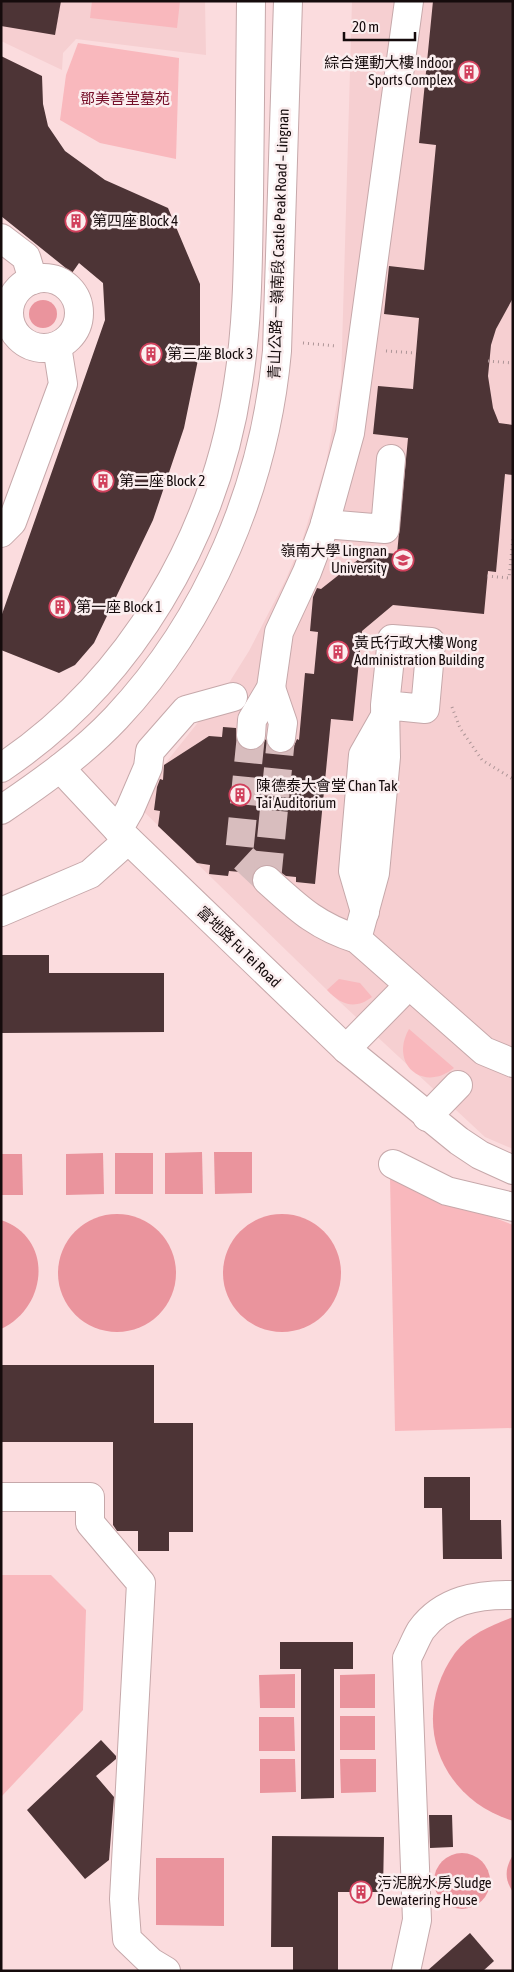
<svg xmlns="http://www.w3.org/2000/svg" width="514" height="1972" font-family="'Asap Condensed','Noto Sans TC',sans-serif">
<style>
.built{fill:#f6cfd1}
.green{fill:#f9b8bd}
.water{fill:#ea949d}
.building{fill:#4d3436}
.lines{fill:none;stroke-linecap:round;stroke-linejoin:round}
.minor-tunnel{stroke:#d8bdbe;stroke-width:28;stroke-dasharray:28 14;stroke-linecap:butt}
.minor-casing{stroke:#c6a8aa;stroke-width:30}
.major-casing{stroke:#c6a8aa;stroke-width:30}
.path{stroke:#ad9597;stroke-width:3;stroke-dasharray:1 4;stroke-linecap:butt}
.minor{stroke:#fff;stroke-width:28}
.major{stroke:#fff;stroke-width:28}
.labels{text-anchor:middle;stroke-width:5;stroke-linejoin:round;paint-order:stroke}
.poi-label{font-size:15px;fill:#150b0c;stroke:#fbeeef;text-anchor:start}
.park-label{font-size:15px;fill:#76102a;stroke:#fbeeef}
.street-label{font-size:15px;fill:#150b0c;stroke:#fbeeef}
</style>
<rect width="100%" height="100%" fill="#fbdcde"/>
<g class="built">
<path d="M1,1h204l1,54 -130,-16 -13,14 -1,17 -61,-29z"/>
<path d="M352,1h161v1148l-28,-12 -158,-147 -189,-184 26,-41 63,-79 22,-35 37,-72 16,-38 24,-78 15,-80z"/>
</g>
<g class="green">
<path d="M92,1h88l-3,27 -87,-10z"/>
<path d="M78,43l101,15 -3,101 -76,-16 -40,-23 6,-45z"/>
<path d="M339,979l21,4 12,14c-17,13 -31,8 -45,-7z"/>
<path d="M409,1029l45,39c-31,25 -65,-4 -45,-39z"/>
<path d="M390,1177l123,48v203l-118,3z"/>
<path d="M1,1575h50l35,35 -3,100 -82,87z"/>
</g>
<g class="water">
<circle cx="43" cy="314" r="14"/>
<path d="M202,1152l1,42h-38v-41z"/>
<path d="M214,1152h38v41l-37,1z"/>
<path d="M103,1153l1,41 -38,1v-41z"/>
<rect x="115" y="1153" width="38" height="41"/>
<path d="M1,1154h21l1,41h-22z"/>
<circle cx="117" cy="1273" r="59"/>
<circle cx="282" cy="1273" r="59"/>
<path d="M1,1220c53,18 47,87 0,109z"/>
<path d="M513,1617v204c-75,-23 -104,-104 -58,-168 14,-19 37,-28 58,-36z"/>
<path d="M295,1674v34h-35l-1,-33z"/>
<path d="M375,1674v34h-35v-33z"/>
<rect x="340" y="1716" width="35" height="34"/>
<path d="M259,1717h35l1,34h-36z"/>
<path d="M260,1759h35l1,33 -36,1z"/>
<path d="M340,1759h36v33l-35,1z"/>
<circle cx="462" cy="1881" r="28"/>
<path d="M513,1855v37c-9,-13 -8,-24 0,-37z"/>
<path d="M156,1858h68v68l-68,-1z"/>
</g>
<g class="building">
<path d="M1,1h60l-6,34 -54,-9z"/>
<path d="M433,1h80v297l-17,31 -5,16 -3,31 5,32 6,15 14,2v50l-8,-1 -9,98 -8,-1 -4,43 -91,-9 -31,26 -9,90 -22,-2 -16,165 -19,-2v-5l-10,-1 -16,-11h-8l-9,8 -24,-2 -1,5 -19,-2 1,-9 -13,-2 -39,-37 2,-15 -6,-1 3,-23 3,-8 3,1 1,-15 45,-29 13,1 1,-10 13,1 1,14 6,6 6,2 9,-1 8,-10 5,11 7,3h8l7,-5 4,-9 2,1 6,-67 9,1 4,-42 -8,-1 3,-34 4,-9 4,1 38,-30 1,-9 37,4 11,-116 -35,-4 5,-48 35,3 6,-71 -35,-4 5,-48 35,4 12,-125 -17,-2z"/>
<path d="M1,56l41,20 1,28 5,22 17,25 40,29 63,28 32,76v66l-16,78 -31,92 -59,123 -19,22 -16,8 -58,-23v-33l104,-297 -2,-37 -24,-20 -7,10 -71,-57z"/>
<path d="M1,955h48v18h115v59l-163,1z"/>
<path d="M1,1365h153v58h39v109h-24v19h-31v-20h-21l-4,-6v-83h-112z"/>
<path d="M424,1477h46v43h31l1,39h-59l-1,-51h-18z"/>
<path d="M280,1642h73v27h-19v129l-33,1v-130h-21z"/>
<path d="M101,1740l15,16v3l-20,17 18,21 -5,63 -24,19 -58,-69z"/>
<path d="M429,1815h23l1,32 -23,1z"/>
<path d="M272,1836l112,1 -1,55h-45v79h-45v-24h-22z"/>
<path d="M470,1933l24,28 -11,10h-56z"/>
</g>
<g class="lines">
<g class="minor-tunnel">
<path d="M251,735l-12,119 28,26"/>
<path d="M267,880l14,-142"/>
</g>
<g class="minor-casing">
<g id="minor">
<path d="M1,238l25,19 7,23"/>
<circle cx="44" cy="313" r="35"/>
<path d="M325,524l60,5 6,-70"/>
<path d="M1,533l11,-11 51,-138 -6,-38"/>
<path d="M271,688l12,35 -2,15"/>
<path d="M251,735l1,-15 19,-32 8,-56 28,-60 17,-45 26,-94 59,-432"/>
<path d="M60,768l58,62 228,219 113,92 21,14 33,15"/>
<path d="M118,830l12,-21 18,-42 2,-16 36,-41 47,-13"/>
<path d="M267,880c31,28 49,46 90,59l127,112 29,12"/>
<path d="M1,912l89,-38 38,-34"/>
<path d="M365,912l-12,-41 10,-116 21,-37"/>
<path d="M357,939l18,-66 11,-116 -1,-52 7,-66 39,3 -6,67 -40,-4"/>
<path d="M346,1049l63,-64"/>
<path d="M427,1117l31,-32"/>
<path d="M393,1164l54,27 66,16"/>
<path d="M1,1497h89v26l51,60 -17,316 3,40 24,23 15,9"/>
<path d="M406,1971l11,-51 -10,-262c5,-9 9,-20 14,-28 22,-30 57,-36 92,-35"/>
</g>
</g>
<g class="major-casing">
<g id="major">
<path d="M1,768c130,-87 214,-231 237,-384 10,-62 10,-124 11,-187 1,-65 1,-130 2,-196"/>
<path d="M1,810c40,-27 82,-57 115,-92 93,-99 149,-233 161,-367l11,-350"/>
</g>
</g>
<g class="path">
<path d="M303,343l34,3"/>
<path d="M386,351l30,2"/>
<path d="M488,361l25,2"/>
<path d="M487,576l22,2 4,-40"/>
<path d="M452,707l8,21 22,32 31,19"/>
</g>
<use href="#minor" class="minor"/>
<use href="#major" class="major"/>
</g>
<defs>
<g id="building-ring" transform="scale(1.125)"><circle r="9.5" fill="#fbeeef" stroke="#d1405c" stroke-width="1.5"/><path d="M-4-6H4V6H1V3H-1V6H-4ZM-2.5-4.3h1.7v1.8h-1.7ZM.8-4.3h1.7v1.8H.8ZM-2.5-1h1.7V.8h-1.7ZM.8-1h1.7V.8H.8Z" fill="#d1405c"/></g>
<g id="university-ring" transform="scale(1.125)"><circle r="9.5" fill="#fbeeef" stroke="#d1405c" stroke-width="1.5"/><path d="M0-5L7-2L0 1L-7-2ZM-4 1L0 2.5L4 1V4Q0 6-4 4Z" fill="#d1405c"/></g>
</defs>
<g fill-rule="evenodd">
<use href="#building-ring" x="469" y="72"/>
<use href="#building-ring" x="76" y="221"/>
<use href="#building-ring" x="151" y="354"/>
<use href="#building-ring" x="103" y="481"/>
<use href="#university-ring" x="403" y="560"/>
<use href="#building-ring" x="60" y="607"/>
<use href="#building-ring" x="338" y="652"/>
<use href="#building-ring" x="240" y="795"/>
<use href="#building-ring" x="361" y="1892"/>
</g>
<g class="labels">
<g class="poi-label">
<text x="453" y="68" text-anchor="end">綜合運動大樓 Indoor<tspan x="453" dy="17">Sports Complex</tspan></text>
<text x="92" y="226">第四座 Block 4</text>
<text x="167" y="359">第三座 Block 3</text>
<text x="119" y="486">第二座 Block 2</text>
<text x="387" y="556" text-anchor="end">嶺南大學 Lingnan<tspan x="387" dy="17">University</tspan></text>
<text x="76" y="612">第一座 Block 1</text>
<text x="354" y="648">黃氏行政大樓 Wong<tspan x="354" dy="17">Administration Building</tspan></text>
<text x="256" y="791">陳德泰大會堂 Chan Tak<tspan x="256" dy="17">Tai Auditorium</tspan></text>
<text x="377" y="1888">污泥脫水房 Sludge<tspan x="377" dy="17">Dewatering House</tspan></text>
</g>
<g class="park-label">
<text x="125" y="104">鄧美善堂墓苑</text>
</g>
<g class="street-label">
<text transform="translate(279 244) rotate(-88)" y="5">青山公路－嶺南段 Castle Peak Road – Lingnan</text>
<text transform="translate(239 947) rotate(44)" y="5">富地路 Fu Tei Road</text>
</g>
</g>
<rect width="514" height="1972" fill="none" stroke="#150b0c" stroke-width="5"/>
<path d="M344 32v8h71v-8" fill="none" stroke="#150b0c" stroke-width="2.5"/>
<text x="352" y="32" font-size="15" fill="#150b0c" stroke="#fbeeef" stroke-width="4" paint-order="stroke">20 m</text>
</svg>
